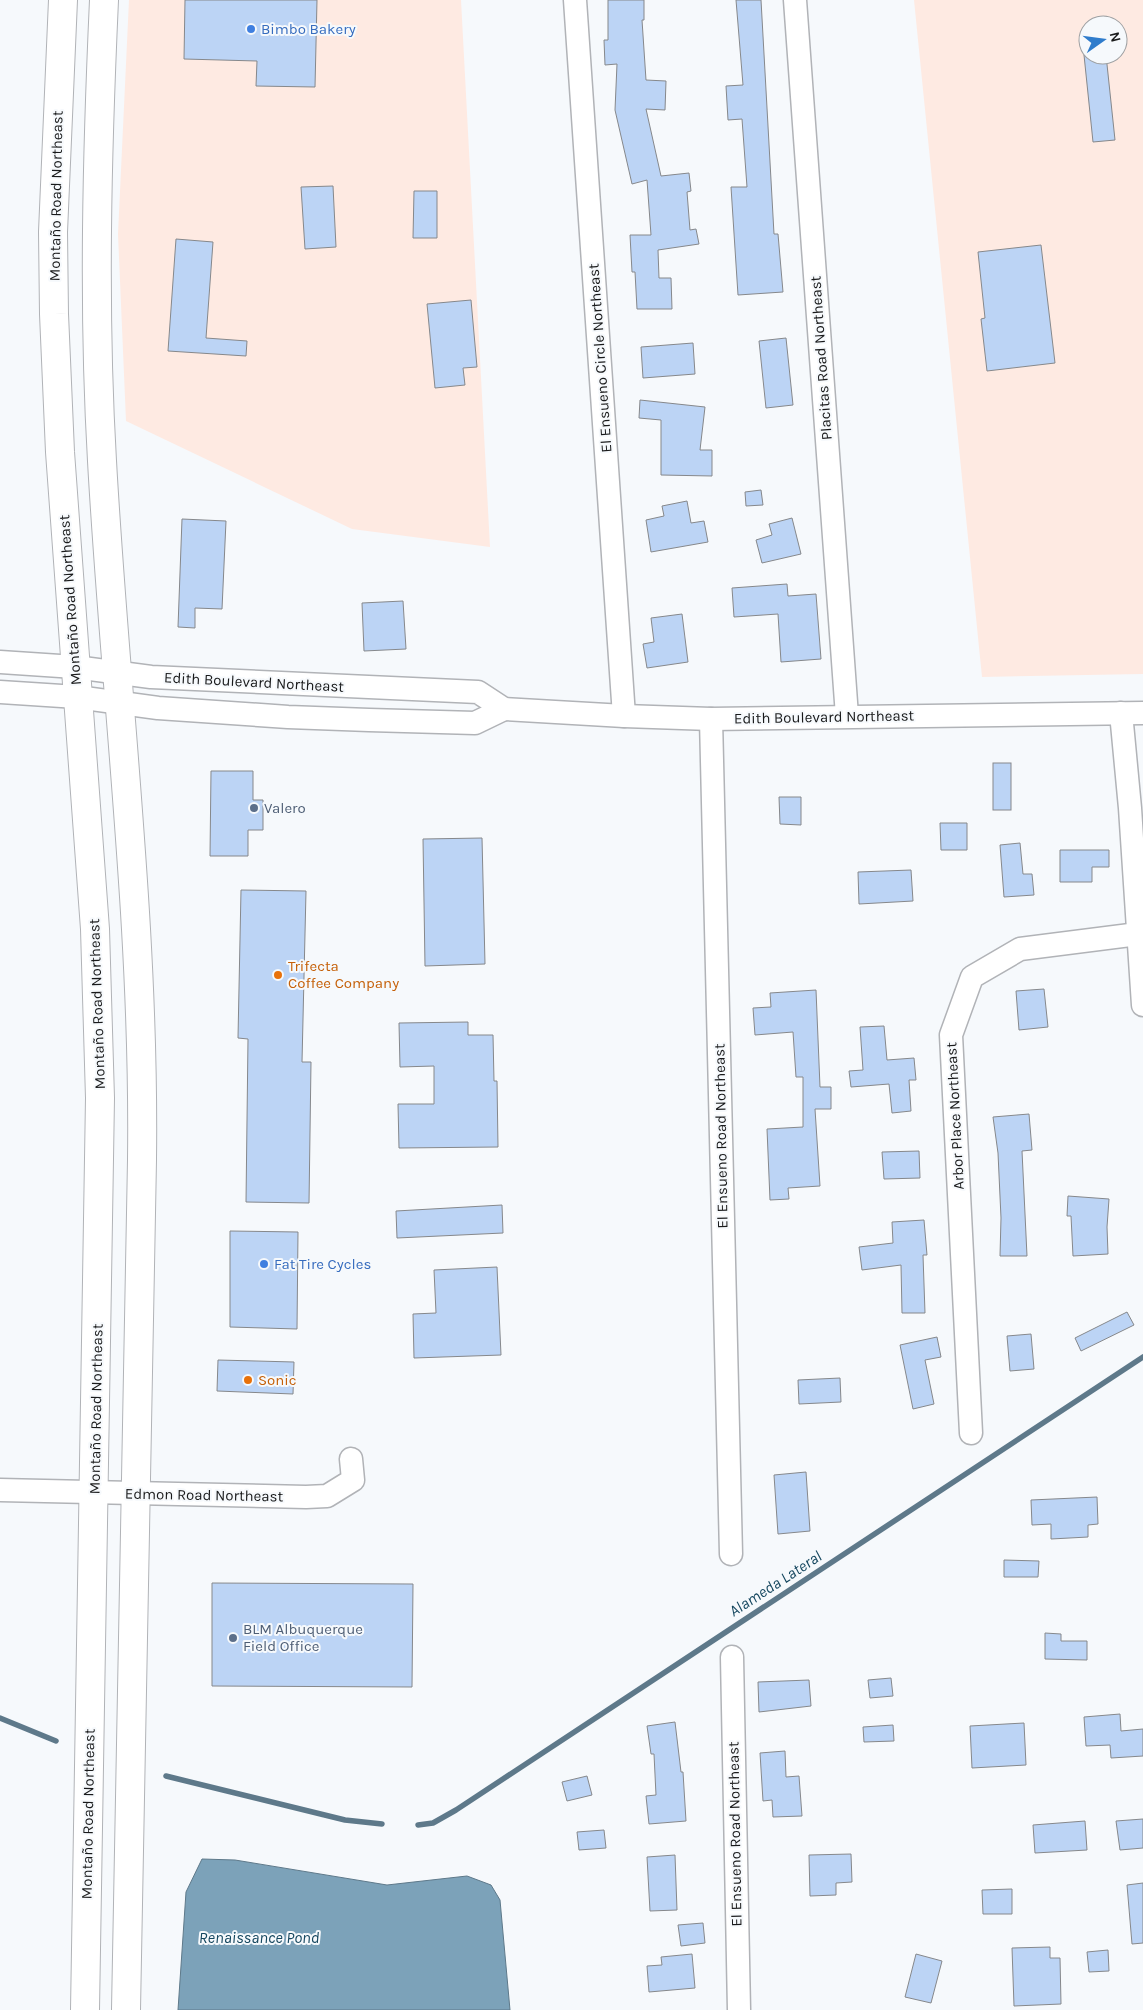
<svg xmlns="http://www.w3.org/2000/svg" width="1143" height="2010" font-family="Karla,sans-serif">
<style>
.industrial{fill:#feeae2;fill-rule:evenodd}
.water{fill:#7ca2b9;stroke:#5e798a}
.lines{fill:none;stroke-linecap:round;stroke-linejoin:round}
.stream{stroke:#5e798a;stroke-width:5.5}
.building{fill:#bcd4f5;stroke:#86888b}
.minor-casing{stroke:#b1b3b7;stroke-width:25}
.major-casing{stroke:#b1b3b7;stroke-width:30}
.minor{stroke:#fff;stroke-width:22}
.major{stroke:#fff;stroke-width:28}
.shop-dot{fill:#3f7fe0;stroke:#f6f9fc;stroke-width:2}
.service-dot{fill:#5c6f8a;stroke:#f6f9fc;stroke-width:2}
.food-dot{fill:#e8710a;stroke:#f6f9fc;stroke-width:2}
.labels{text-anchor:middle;stroke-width:4;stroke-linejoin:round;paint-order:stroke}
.shop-label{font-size:15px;fill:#366cbe;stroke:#f6f9fc;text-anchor:start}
.street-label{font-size:15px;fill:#191a1b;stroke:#f6f9fc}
.service-label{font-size:15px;fill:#4e5e75;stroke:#f6f9fc;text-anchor:start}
.food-label{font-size:15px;fill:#c56008;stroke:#f6f9fc;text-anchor:start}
.water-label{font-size:16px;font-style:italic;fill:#15475f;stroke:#f6f9fc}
</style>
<rect width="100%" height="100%" fill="#f6f9fc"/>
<g class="industrial">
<path d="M129,0h332l29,547 -138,-18 -226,-108 -8,-187z"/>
<path d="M914,0h229v674l-161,3zM1088,25h30v30h-30z"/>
</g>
<path class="water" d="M202,1859l33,1 152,25 80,-9 24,9 9,15 10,110h-332l8,-118z"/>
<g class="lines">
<g class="stream">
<path d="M0,1718l56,23"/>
<path d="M166,1776l179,44 37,4"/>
<path d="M418,1825l15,-2 23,-13 687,-453"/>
</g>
</g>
<g class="building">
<path d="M185,0h132l-2,87 -59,-1 1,-25 -73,-2z"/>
<path d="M608,0h36v20h-2l4,60 20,1 -1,29 -19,-1 15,67 28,-3 2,18 -4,1 3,38 6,-1 3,15 -41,6 1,28h12l1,31h-35l-2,-37h-3l-2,-37h21l-4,-55 -15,4 -17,-74 2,-46 -12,1 -1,-25h4z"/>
<path d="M736,0h25l13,234h4l5,58 -45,3 -7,-108h16l-5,-68 -14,1 -2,-34 17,-1z"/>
<path d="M1084,55h22l9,85 -22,2z"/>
<path d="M333,186l3,61 -31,2 -4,-62z"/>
<path d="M414,191h23v47h-24z"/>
<path d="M176,239l37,3 -7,96 41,3 -1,15 -78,-5z"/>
<path d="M1041,245l14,118 -68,8 -6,-52 4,-1 -7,-66z"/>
<path d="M471,300l6,67 -14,1 2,17 -30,3 -8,-84z"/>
<path d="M786,338l7,67 -27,3 -7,-67z"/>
<path d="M693,343l2,31 -52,4 -2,-31z"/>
<path d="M640,400l65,7 -5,43h12v26l-51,-1v-55l-22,-2z"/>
<path d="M761,490l2,15 -17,1 -1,-14z"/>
<path d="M687,501l4,22 13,-2 4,21 -57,10 -5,-32 18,-4 -2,-10z"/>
<path d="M792,518l9,36 -39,9 -6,-23 16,-5 -3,-11z"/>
<path d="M182,519l44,2 -4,88 -27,-1v20l-17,-1z"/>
<path d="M787,584l1,12 28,-2 5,65 -40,3 -3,-48 -44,3 -2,-29z"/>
<path d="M403,601l3,48 -42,2 -2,-48z"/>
<path d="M682,614l6,48 -41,6 -4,-24 11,-2 -3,-24z"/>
<rect x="993" y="763" width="18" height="47"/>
<path d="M211,771h42v29h10v30h-15v26h-38z"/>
<path d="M779,797h22v28l-21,-1z"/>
<path d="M940,823h27v27h-26z"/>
<path d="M482,838l3,126 -60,2 -2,-127z"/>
<path d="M1020,843l3,31h9l2,21 -30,2 -4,-52z"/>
<path d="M1060,850h49v17h-17v15h-32z"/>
<path d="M911,870l2,31 -54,3 -1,-32z"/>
<path d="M241,890l65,1 -4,171h9l-2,141 -63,-1 2,-163 -10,-1z"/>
<path d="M1044,989l4,38 -29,3 -3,-39z"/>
<path d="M816,990l4,97h11v22h-16l5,77 -32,2 1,11 -19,1 -3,-71 36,-2v-50h-7l-3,-45 -38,3 -2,-27 18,-1 -1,-14z"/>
<path d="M468,1022v13h25l1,46h3l1,66 -99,1 -1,-44h36v-38l-34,1 -1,-44z"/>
<path d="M884,1026l3,34 27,-2 2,22h-7l2,31 -19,2 -3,-29 -38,3 -2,-16 14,-1 -3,-43z"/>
<path d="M1029,1114l3,36 -10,1 5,105h-27l1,-38 -3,-65 -5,-36z"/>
<path d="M919,1151l1,27 -36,1 -2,-27z"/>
<path d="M1068,1196l41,3 -2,28 1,27 -35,2 -2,-40h-4z"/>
<path d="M502,1205l1,28 -106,5 -1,-27z"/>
<path d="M924,1220l3,35h-4l2,58h-23l-1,-48 -39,5 -3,-23 34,-4 -1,-21z"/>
<path d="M230,1231l68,1 -1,97 -67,-2z"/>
<path d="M497,1267l4,88 -87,3 -1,-44 23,-1 -2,-43z"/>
<path d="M1127,1312l7,13 -53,26 -6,-13z"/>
<path d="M1031,1334l3,35 -24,2 -3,-35z"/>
<path d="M937,1337l4,20 -16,3 9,44 -21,5 -13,-64z"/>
<path d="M218,1360l76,2 -1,32 -76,-3z"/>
<path d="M840,1378l1,24 -42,2 -1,-24z"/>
<path d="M806,1472l4,59 -32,3 -4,-59z"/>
<path d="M1097,1497l1,27 -10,1v12l-37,2v-15l-19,1 -1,-25z"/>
<path d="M1004,1560l35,1 -1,16h-34z"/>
<path d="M212,1583l201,1 -1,103 -200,-1z"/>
<path d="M1045,1633l16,1v7h26v19l-42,-1z"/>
<path d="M891,1678l2,18 -23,2 -2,-18z"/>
<path d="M809,1680l2,26 -52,6 -1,-30z"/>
<path d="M1120,1714l1,17 22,-2v27l-32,2 -1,-13 -24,1 -2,-29z"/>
<path d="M675,1722l6,50h2l3,49 -37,3 -3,-28 10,-1 -2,-41h-3l-4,-28z"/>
<path d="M1024,1723l2,42 -54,3 -2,-42z"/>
<path d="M893,1725l1,16 -30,1 -1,-15z"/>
<path d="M785,1751l1,26 13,-1 3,40 -29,1 -1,-17 -9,1 -3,-48z"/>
<path d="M587,1776l5,19 -25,6 -5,-19z"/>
<path d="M1143,1819v29l-23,2 -4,-29z"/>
<path d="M1085,1821l2,29 -52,3 -2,-28z"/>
<path d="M604,1830l2,18 -27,2 -2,-18z"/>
<path d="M851,1854l1,28 -16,1v12l-26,1 -1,-41z"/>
<path d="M675,1855l2,55 -27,1 -3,-54z"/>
<path d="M1143,1883v60l-11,1 -5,-59z"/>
<path d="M1012,1889v25h-29l-1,-24z"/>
<path d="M703,1923l2,20 -24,3 -3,-21z"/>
<path d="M1050,1947v11h10l1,46 -47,2 -2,-58z"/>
<path d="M1108,1950l1,21 -20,1 -2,-20z"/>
<path d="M692,1954l3,34 -46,4 -2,-26 15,-1 -1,-8z"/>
<path d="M916,1954l26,7 -11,42 -26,-6z"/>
</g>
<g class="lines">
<g class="minor-casing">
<g id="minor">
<path d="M575,0l49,716"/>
<path d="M795,0l52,716"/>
<path d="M0,662l75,5 76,10 327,15 26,17 120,7 87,3 432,-6"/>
<path d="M0,692l77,5 81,11 130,9 81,3 106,3 29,-14"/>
<path d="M1121,713l9,95 13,197"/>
<path d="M711,719l20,835"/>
<path d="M971,1433l-20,-398 21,-58 48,-28 118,-15"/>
<path d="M0,1490l306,7 21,-1 26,-16 -2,-21"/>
<path d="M732,1657l7,353"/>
</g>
</g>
<g class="major-casing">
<g id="major">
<path d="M63,0l-10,232 1,82 6,138 35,477 5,169 -15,912"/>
<path d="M104,0c-7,154 -11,307 -2,461 13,233 43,465 40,699l-16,850"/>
</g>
</g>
<use href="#minor" class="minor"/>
<use href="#major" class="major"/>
</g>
<g class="shop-dot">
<circle cx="251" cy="29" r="5"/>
<circle cx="264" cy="1264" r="5"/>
</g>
<g class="service-dot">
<circle cx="254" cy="808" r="5"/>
<circle cx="233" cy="1638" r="5"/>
</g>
<g class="food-dot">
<circle cx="278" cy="975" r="5"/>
<circle cx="248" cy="1380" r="5"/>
</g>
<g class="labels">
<g class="shop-label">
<text x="261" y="34">Bimbo Bakery</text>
<text x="274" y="1269">Fat Tire Cycles</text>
</g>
<g class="street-label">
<text transform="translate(56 196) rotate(-89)" y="5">Montaño Road Northeast</text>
<text transform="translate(600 358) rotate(-94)" y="5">El Ensueno Circle Northeast</text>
<text transform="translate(821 358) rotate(-94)" y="5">Placitas Road Northeast</text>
<text transform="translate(70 600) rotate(-94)" y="5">Montaño Road Northeast</text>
<text transform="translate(254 682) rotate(3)" y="5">Edith Boulevard Northeast</text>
<text transform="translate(824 717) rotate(-1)" y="5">Edith Boulevard Northeast</text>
<text transform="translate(97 1004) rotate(-92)" y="5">Montaño Road Northeast</text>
<text transform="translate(955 1116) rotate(-93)" y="5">Arbor Place Northeast</text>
<text transform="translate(721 1136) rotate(-91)" y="5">El Ensueno Road Northeast</text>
<text transform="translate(96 1409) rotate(-89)" y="5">Montaño Road Northeast</text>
<text transform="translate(204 1495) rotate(1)" y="5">Edmon Road Northeast</text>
<text transform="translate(88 1814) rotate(-89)" y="5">Montaño Road Northeast</text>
<text transform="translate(735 1834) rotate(-91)" y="5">El Ensueno Road Northeast</text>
</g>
<g class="service-label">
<text x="264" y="813">Valero</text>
<text x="243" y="1634">BLM Albuquerque<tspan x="243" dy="17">Field Office</tspan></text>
</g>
<g class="food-label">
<text x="288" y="971">Trifecta<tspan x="288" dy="17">Coffee Company</tspan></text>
<text x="258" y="1385">Sonic</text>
</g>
<g class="water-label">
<text transform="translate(775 1583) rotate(-33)" y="6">Alameda Lateral</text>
<text x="259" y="1943">Renaissance Pond</text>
</g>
</g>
<g transform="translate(1103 40) rotate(76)"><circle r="24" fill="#f6f9fc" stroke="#9ea0a2"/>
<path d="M0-4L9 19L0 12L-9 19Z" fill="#2f7ccc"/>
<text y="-8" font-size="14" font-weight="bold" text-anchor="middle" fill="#191a1b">N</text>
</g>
</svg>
